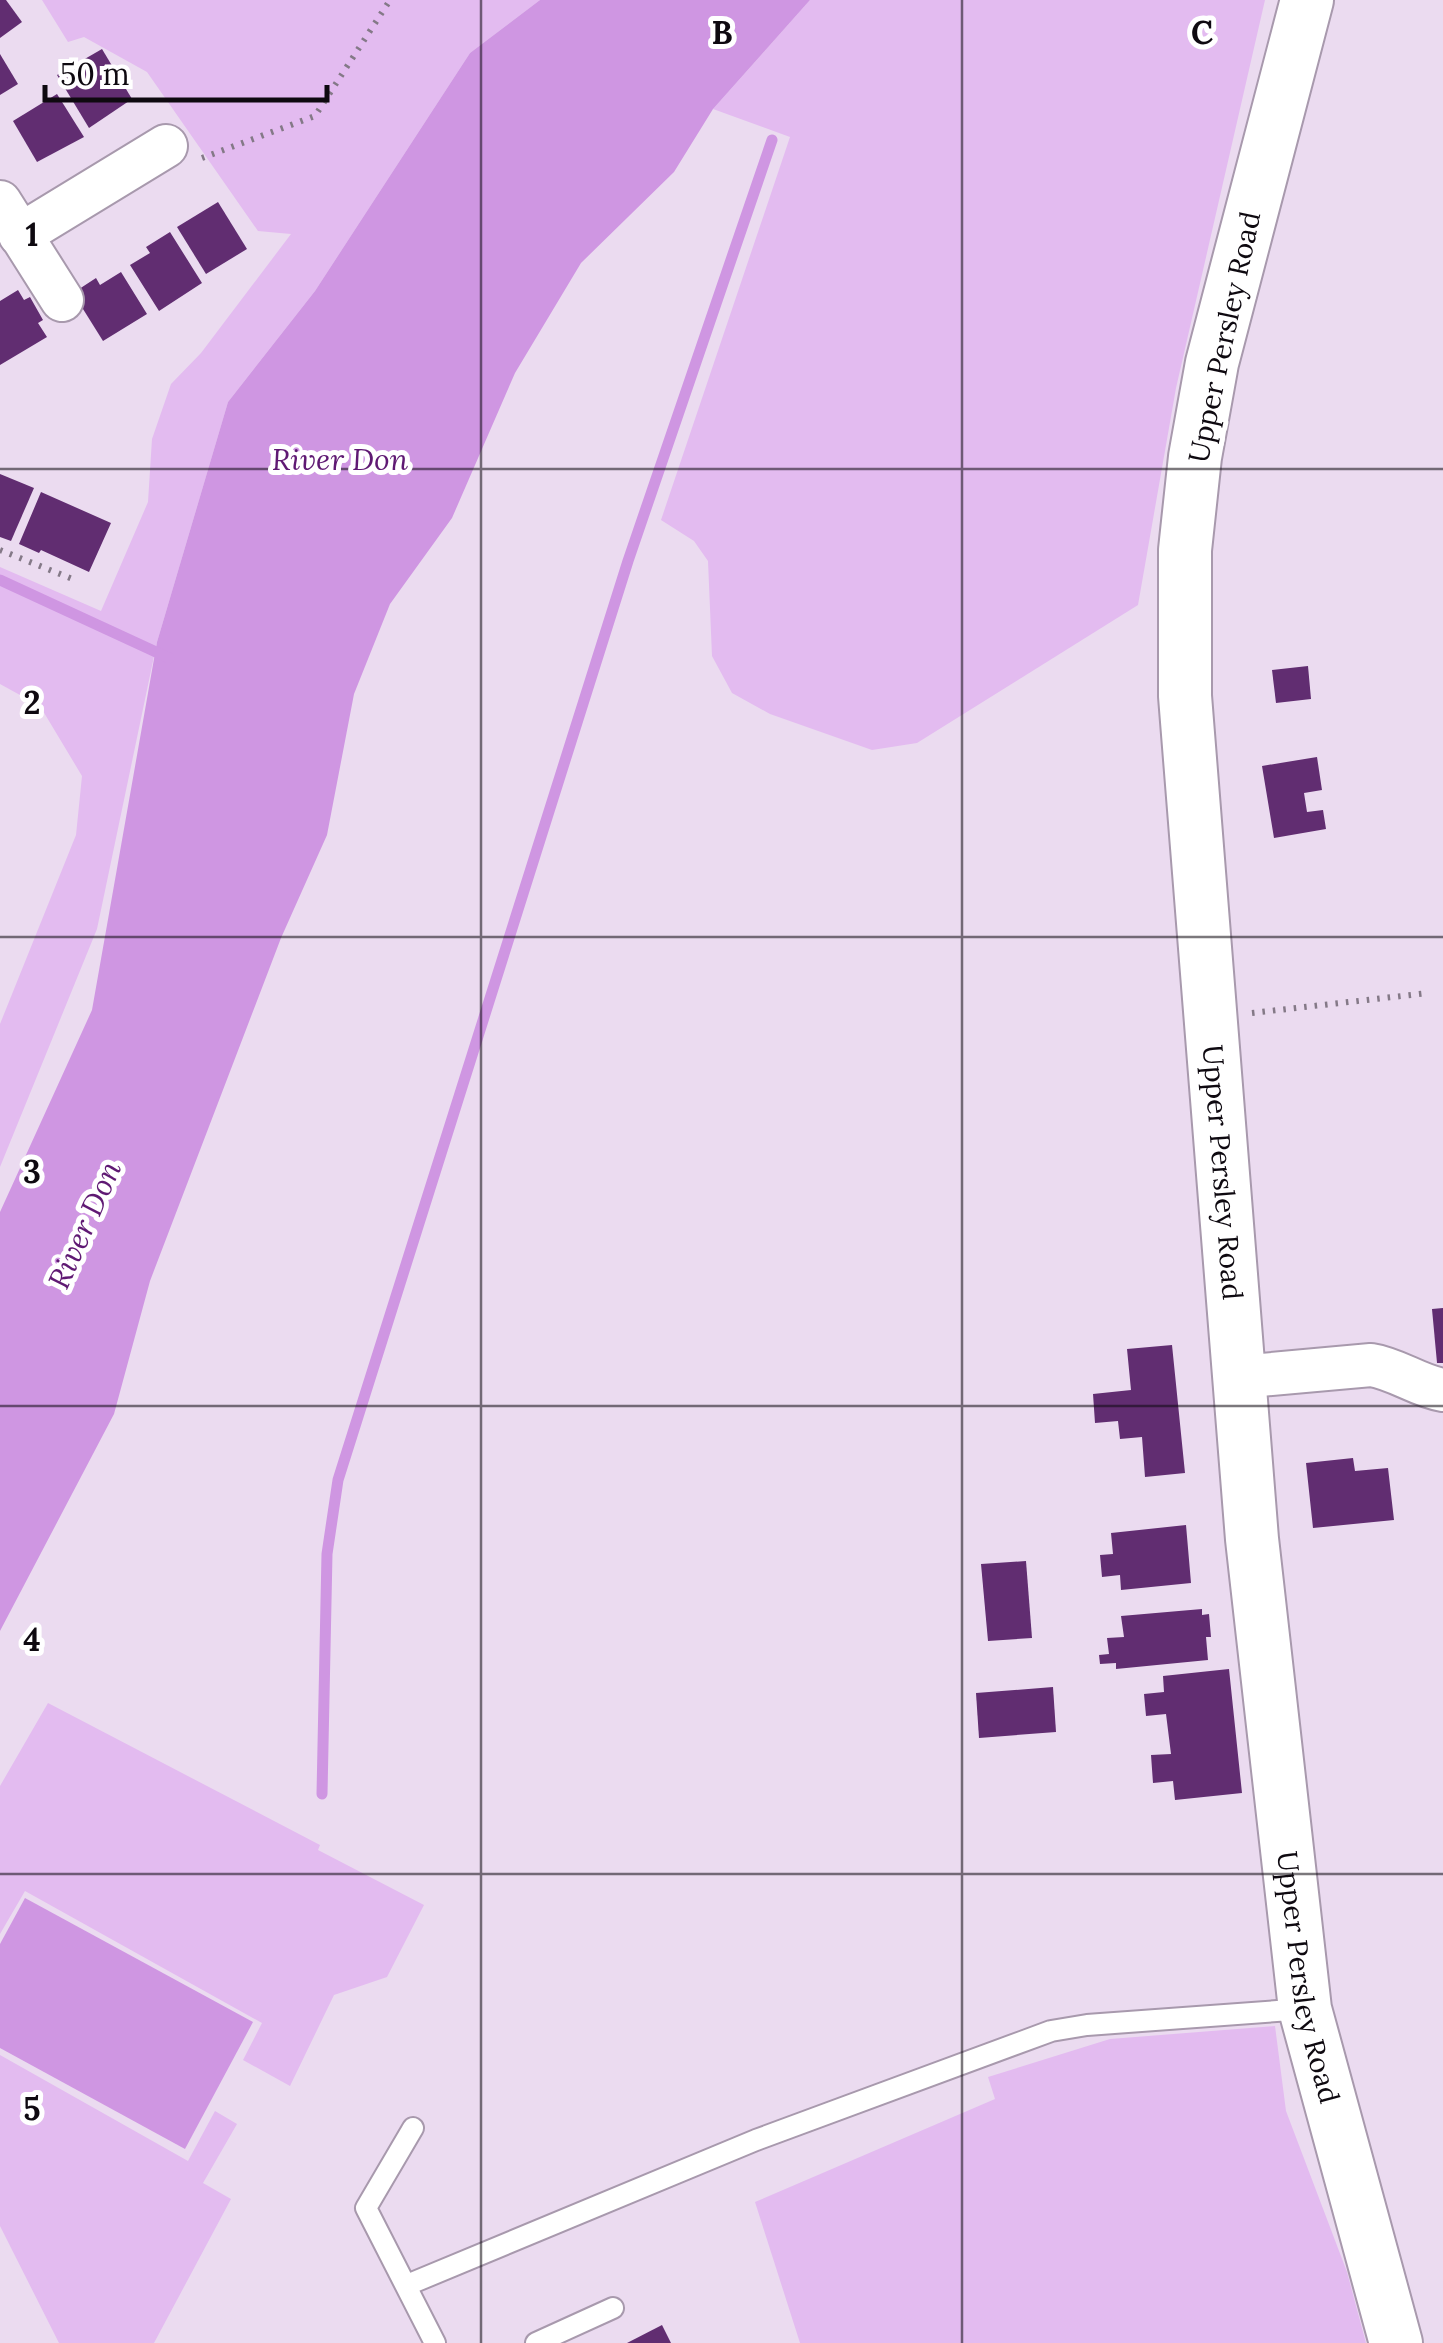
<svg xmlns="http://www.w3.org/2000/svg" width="1443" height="2343" font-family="Lora,serif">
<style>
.green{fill:#e3bbf0}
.water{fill:#cf96e2}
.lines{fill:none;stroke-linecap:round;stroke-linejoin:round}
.stream{stroke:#cf96e2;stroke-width:11}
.building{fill:#612d71}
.service-casing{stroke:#a899ad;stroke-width:24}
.minor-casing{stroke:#a899ad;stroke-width:46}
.tertiary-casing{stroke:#a899ad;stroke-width:56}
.path{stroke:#847987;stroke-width:6;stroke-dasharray:2.5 8;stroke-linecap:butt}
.service{stroke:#fff;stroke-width:20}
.minor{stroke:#fff;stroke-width:42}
.tertiary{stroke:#fff;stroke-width:52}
.grid{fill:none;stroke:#0e0910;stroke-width:2.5;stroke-opacity:0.55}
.labels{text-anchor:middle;stroke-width:10;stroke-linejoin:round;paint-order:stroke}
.street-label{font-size:28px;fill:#0e0910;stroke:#fff}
.water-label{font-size:30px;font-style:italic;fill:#5f1973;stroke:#fff}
.grid-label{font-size:32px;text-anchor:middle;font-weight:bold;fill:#0e0910;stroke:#fff;stroke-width:10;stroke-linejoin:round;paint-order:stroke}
</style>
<rect width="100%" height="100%" fill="#ebdbf0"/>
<g class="green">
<path d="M42,0h498l-70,53 -155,238 -87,111 -71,240 -60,287 -97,238v-143l76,-189 6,-59 -42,-70 -40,-22v-117l101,44 47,-109 4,-63 19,-55 30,-31 90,-119 -33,-3 -111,-159 -63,-35 -16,5z"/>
<path d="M810,0h455l-89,388 -38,217 -221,138 -45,7 -102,-36 -38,-21 -20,-37 -4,-95 -14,-20 -33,-21 129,-383 -77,-28z"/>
<path d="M48,1703l272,142 -2,5 106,55 -37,72 -53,18 -44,91 -47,-26 19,-37 -237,-132 -25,43v-148z"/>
<path d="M1275,2026l11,85 61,161 19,71h-566l-45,-141 240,-103 -7,-22 122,-38z"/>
<path d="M0,2055l188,106 27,-50 22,13 -34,59 28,16 -77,144h-95l-59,-117z"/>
</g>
<g class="water">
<path d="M540,0h270l-97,109 -39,63 -93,91 -66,110 -63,145 -62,86 -36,90 -27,141 -46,103 -131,343 -36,133 -114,217v-419l92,-202 65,-368 71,-240 87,-111 155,-238z"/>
<path d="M25,1898l228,124 -68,127 -185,-101v-104z"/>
</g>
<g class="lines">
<g class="stream">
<path d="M0,580l169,78"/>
<path d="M322,1794l5,-240 11,-74 290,-919 144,-421"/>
</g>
</g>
<g class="building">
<path d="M0,0h6l16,22 -22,16z"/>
<path d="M102,49l30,50 -43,29 -32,-53z"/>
<path d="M0,54l18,30 -18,11z"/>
<path d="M57,94l27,43 -47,25 -24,-41z"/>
<path d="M218,202l29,47 -41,25 -29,-47z"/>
<path d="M170,232l32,51 -43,28 -29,-46 20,-12 -4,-6z"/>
<path d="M121,272l26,42 -44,27 -30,-48 23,-15 4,7z"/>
<path d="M18,290l6,10 6,-3 13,23 -5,3 9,14 -47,28v-64z"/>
<path d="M0,474l34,14 -23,53 -11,-4z"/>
<path d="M41,492l70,31 -22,49 -48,-22 -2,3 -20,-9z"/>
<path d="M1308,666l3,33 -35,4 -4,-33z"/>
<path d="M1317,757l5,33 -18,3 3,19 16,-2 3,19 -52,9 -12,-72z"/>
<path d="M1443,1308v55h-6l-5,-54z"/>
<path d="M1172,1345l13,128 -40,4 -3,-40 -22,2 -2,-18 -23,2 -2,-29 38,-4 -4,-41z"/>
<path d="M1353,1458l2,13 33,-3 6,52 -81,8 -7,-65z"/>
<path d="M1186,1525l5,58 -70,7 -1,-15 -18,2 -2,-22 13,-1 -2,-21z"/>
<path d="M1026,1561l6,77 -44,3 -7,-77z"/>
<path d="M1202,1609v6l7,-1 2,23h-5l2,23 -92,9v-6l-16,1 -1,-9 10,-1 -2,-16 17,-1 -3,-21z"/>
<path d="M1229,1669l13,124 -67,7 -2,-19 -20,2 -2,-28 20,-1 -5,-40 -20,2 -2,-22 20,-2 -1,-16z"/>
<path d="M1053,1687l3,45 -77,6 -3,-45z"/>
<path d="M662,2325l9,18h-44z"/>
</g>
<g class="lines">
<g class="service-casing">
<g id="service">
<path d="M413,2128l-47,80 69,135"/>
<path d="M407,2285l349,-145 295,-109 36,-6 218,-16"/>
<path d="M536,2343l77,-35"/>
</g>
</g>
<g class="minor-casing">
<g id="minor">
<path d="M0,202l62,98"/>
<path d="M20,235l146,-89"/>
<path d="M1239,1377l132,-12c26,4 47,21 72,25"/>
</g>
</g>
<g class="tertiary-casing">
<g id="tertiary">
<path id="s1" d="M1307,0l-95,363 -17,94 -10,93v146l67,843 53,470 91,334"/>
</g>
</g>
<g class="path">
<path d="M202,158l113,-42 75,-116"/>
<path d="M0,550l75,30"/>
<path d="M1252,1013l176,-20"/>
</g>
<use href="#service" class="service"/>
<use href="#minor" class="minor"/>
<use href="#tertiary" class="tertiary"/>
</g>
<path class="grid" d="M481,0v2343M962,0v2343M0,469h1443M0,937h1443M0,1406h1443M0,1874h1443"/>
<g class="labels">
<g class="street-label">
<text transform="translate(1224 337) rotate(-78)" y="10">Upper Persley Road</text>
<text dy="10" stroke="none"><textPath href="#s1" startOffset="1188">Upper Persley Road</textPath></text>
<text dy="10" stroke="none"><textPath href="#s1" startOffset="1998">Upper Persley Road</textPath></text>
</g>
<g class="water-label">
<text x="340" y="470">River Don</text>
<text transform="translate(85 1225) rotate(-66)" y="10">River Don</text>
</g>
</g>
<g class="grid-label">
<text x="722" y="44">B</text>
<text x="1202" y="44">C</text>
<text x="32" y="246">1</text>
<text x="32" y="714">2</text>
<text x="32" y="1183">3</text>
<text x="32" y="1651">4</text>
<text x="32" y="2120">5</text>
</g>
<path d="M45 85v15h282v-15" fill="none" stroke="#0e0910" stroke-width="5"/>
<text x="60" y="85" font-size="30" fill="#0e0910" stroke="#ffffff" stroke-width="8" paint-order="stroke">50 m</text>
</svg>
